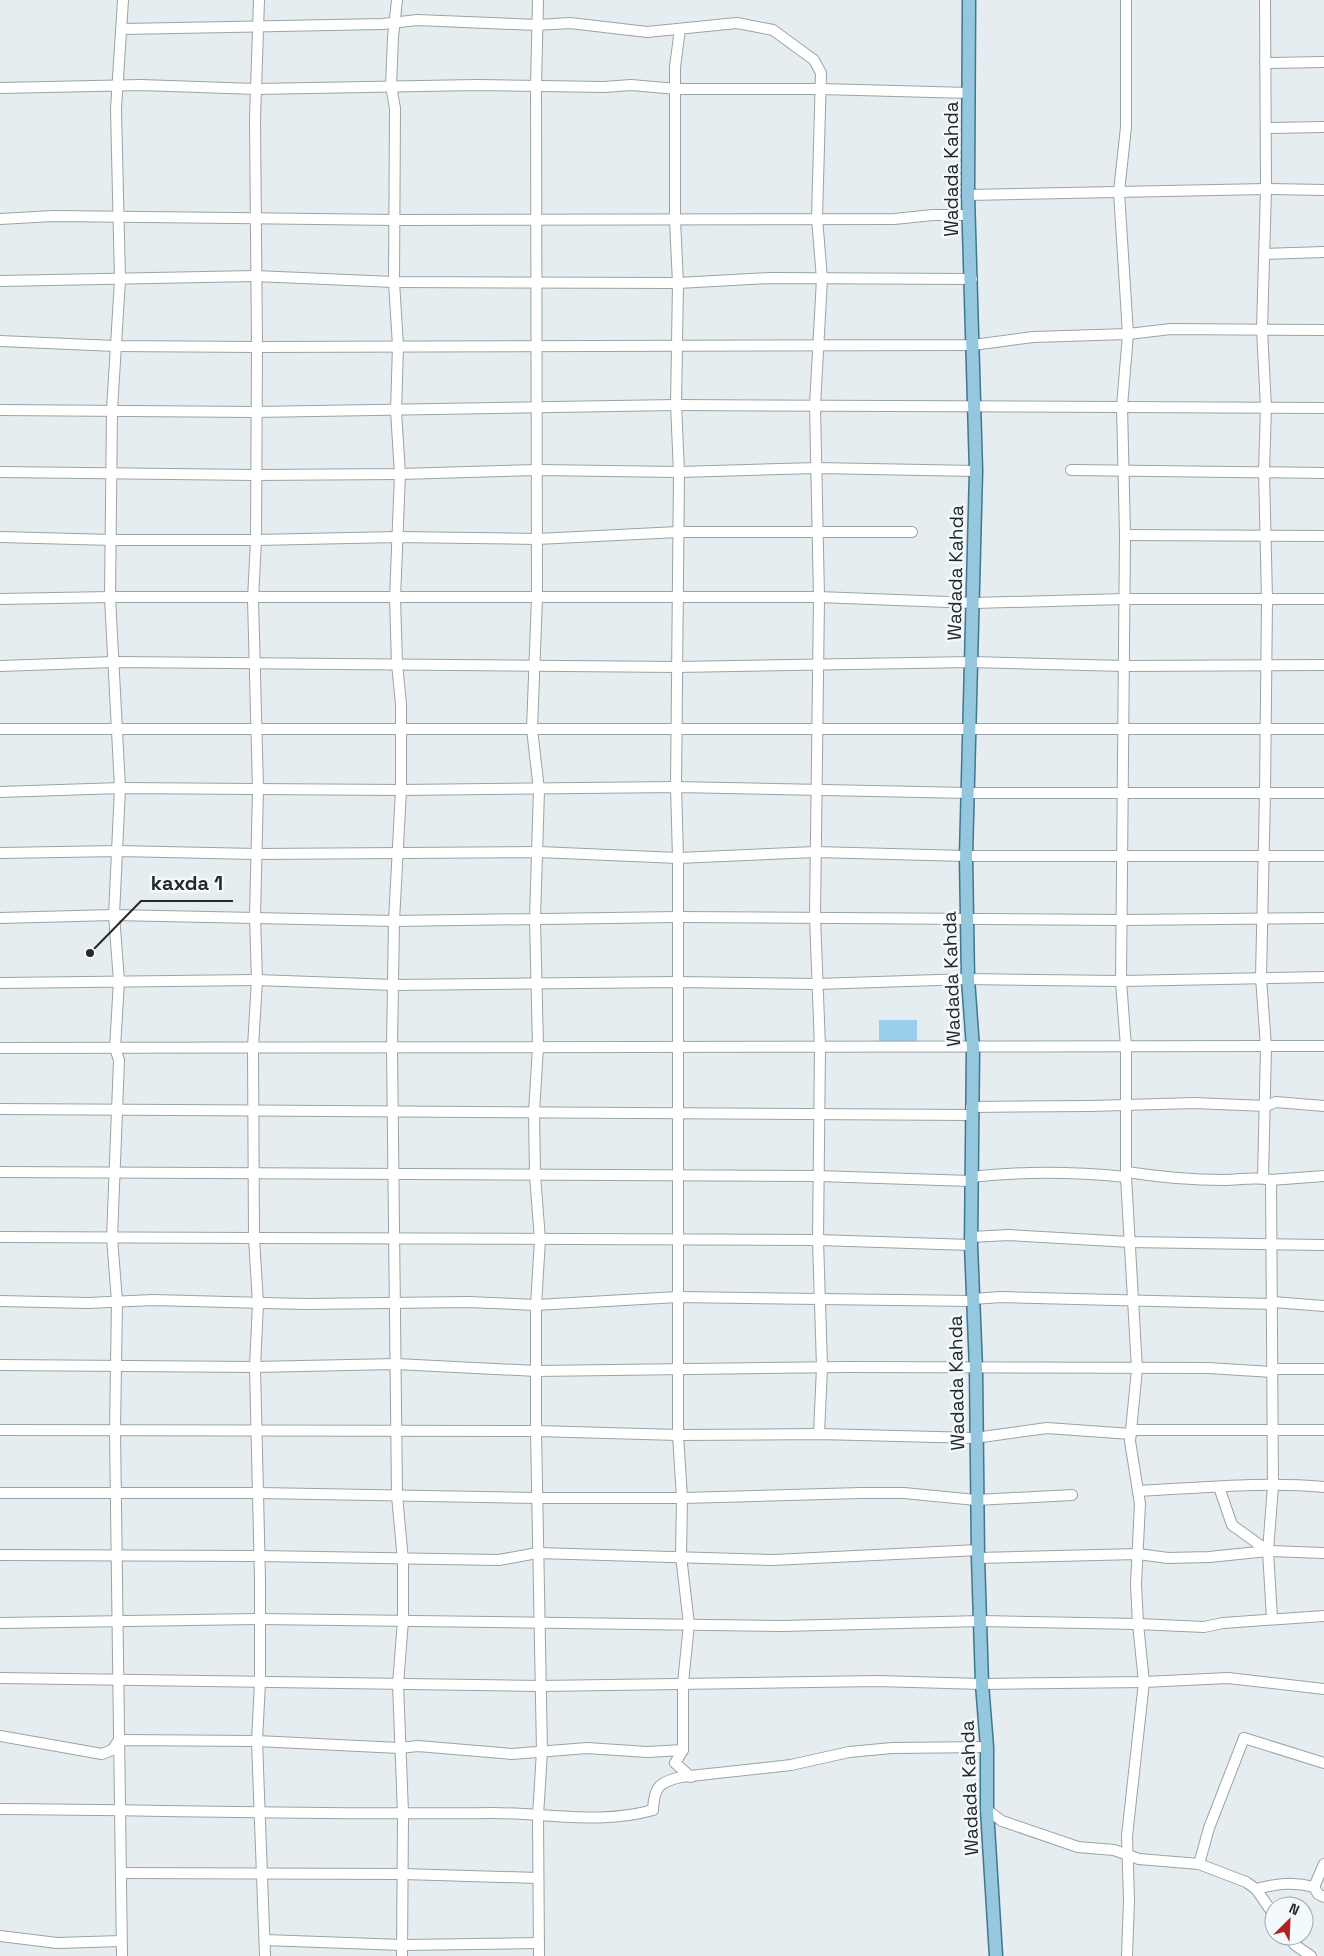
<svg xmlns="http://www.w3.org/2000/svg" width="1324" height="1956" font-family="'Space Grotesk',sans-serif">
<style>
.green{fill:#9acfeb}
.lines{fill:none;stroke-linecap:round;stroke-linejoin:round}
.minor-casing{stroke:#9ca3a6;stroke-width:12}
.major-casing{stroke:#407792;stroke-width:15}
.minor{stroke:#fff;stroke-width:10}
.major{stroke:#95c7df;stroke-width:12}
.labels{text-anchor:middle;stroke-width:5;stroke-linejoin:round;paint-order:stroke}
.street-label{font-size:19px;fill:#252729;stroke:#f3fafe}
.leader{fill:none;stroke:#252729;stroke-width:2}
.callout-dot{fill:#252729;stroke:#f3fafe;stroke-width:2}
.callout-label{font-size:20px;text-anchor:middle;font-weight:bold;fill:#252729;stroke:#f3fafe;stroke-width:5;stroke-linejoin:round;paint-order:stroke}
</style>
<rect width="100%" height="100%" fill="#e6edf0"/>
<rect class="green" x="879" y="1020" width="38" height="21"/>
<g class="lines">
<g class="minor-casing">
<g id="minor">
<path d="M259,0l-4,119 2,228 -1,193 -3,59 5,190 -3,128 2,63 -4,67 1,191 4,65 -3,64 5,212v103l-3,59 8,215"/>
<path d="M397,0l-4,37 -2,49 4,22 -1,174 4,64 -2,65 4,63 -5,124 2,66 4,40v86l-7,131 -2,126 5,449 6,64v61l-5,63 5,129 -1,143"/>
<path d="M538,0l-2,86 1,512 -5,131 7,61 -4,129 3,128 -4,65 1,63 5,65 -4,65v126l6,320 -4,65 1,140"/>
<path d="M123,29l260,-5 34,-4 120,5 33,-2 77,9 90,-9 36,7 41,30 7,13 -4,145 5,61 -7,126 4,192 -4,320 5,130 -2,193 4,127 -3,67"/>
<path d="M680,29l-5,38v153l3,63 -2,122 3,67 -3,315 2,71v577l4,63 -1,58 8,68 -6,59v67"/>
<path d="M1265,63l59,-1"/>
<path d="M0,88l141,-3 115,4 221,-4 127,2 27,-2 46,4h144l148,4"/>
<path d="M1266,128l58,-1"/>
<path d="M968,195l298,-6 58,1"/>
<path d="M0,219l53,-3 342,4 499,-1 39,-4h36"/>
<path d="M1265,254l59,-2"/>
<path d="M0,281l255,-5 139,6 284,1 92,-5 202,1"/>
<path d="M0,341l115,5 142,1 716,-2 60,-8 95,-3 43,-5 153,1"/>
<path d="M0,410l255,2 421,-7 648,3"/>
<path d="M1071,470l253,3"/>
<path d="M0,472l255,3 145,-1 137,-4 142,2 138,-4 159,3"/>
<path d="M1125,535l199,1"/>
<path d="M0,537l112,3h144l141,-3 140,2 141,-7h234"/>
<path d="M0,599l110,-2h709l155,6 150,-4h200"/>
<path d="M0,666l114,-4 563,5 295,-5 153,4 199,-1"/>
<path d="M0,729h1324"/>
<path d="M0,792l120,-4 281,2 275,-3 293,6h355"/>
<path d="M0,853l118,-2 138,3 283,-2 139,6 138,-6 150,4h358"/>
<path d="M0,918l114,-3 280,6 283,-4 445,3 202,-2"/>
<path d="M0,983l257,-3 137,5 284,-3 139,2 151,-5 153,2 203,-4"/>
<path d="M0,1048l1324,-2"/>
<path d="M971,1107l119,-1 104,-3 72,3 10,-4 48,4"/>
<path d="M0,1109l972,6"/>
<path d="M0,1172l818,4 153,5"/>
<path d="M1127,1172c32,5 65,8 97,8 16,0 32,-4 47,0l53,-4"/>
<path d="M971,1177c51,-6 104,-5 155,0"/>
<path d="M1263,1178l3,-131 -5,-70 4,-183 2,-195 -3,-128 2,-63 -4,-79 4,-140 -1,-189"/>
<path d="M0,1237l818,3 153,5"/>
<path d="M971,1237l38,-2 120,7 195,3"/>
<path d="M973,1299l28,-2 272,7"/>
<path d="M0,1301l88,2 65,-3 153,4 162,-2 68,3 142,-8 295,4"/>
<path d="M1273,1302l51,4"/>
<path d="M0,1365l255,2 141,-3 140,7 312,-4 360,1 65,4"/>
<path d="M1272,1369h52"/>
<path d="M0,1430l536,1 142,4 141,-1 156,4 72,-10 84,6"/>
<path d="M1132,1430h192"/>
<path d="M1219,1487l13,38 36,26 4,68"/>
<path d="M1138,1491c61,-3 125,-10 186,-4"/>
<path d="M0,1493h259l279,5h144l179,-5h43l72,7 96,-5"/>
<path d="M1268,1551l5,-65 -2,-306"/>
<path d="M0,1555l259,1 240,4 38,-7 236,7 205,-10"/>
<path d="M978,1558l160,-4 30,4 41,-1 59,-6 56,2"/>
<path d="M0,1623l260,-4 522,7 199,-5 157,3 -2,-40 4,-80 -10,-63 7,-72 -11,-192v-130l-5,-66 4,-446 -3,-129 6,-72 -9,-142 7,-65v-127"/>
<path d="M0,1678l540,8 337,-5 105,3 162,-2 84,-4 96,11"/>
<path d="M0,1736l102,18 10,-4 7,-10 138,1 142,7 19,-2 94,8 75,-6 60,4 36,-2 -8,13 16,14"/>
<path d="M0,1809c164,1 328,6 492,4 54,0 109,12 161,-3 1,-23 6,-28 28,-33l110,-12 58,-13 43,-4 95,-1"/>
<path d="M987,1810l15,11 76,26 36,3 25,9 60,5 47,18 10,7c20,-5 37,-8 58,-2l4,7 6,3"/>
<path d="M1199,1864l10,-36 35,-90 80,25"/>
<path d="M121,1873l282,1 135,4"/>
<path d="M1314,1887l10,-23"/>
<path d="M1256,1889l18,26"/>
<path d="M0,1936l57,7 64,-2"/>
<path d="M1288,1936l7,9 16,11"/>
<path d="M265,1940l137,5 137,-2"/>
<path d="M122,1956l-7,-525 2,-130 -5,-63 7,-178 -4,-12 4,-67 -5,-66 6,-127 -10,-191 2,-187 8,-130 -4,-171 7,-109"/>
<path d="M1127,1956l2,-56 -2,-64 17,-154 -6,-58 66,3 19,-4 101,-7"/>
</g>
</g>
<g class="major-casing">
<path id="major" d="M969,0l-1,195 8,276 -10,385 2,123 5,69 -2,197 5,124 2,189 4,126 5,63v63l9,146"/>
</g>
<use href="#minor" class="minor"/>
<use href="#major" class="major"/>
</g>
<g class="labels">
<g class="street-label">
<text transform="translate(951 169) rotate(-90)" y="7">Wadada Kahda</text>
<text transform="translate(955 573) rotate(-89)" y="7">Wadada Kahda</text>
<text transform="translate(951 979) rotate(-92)" y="7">Wadada Kahda</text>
<text transform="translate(956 1383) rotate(-91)" y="7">Wadada Kahda</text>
<text transform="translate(969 1788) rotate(-92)" y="7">Wadada Kahda</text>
</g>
</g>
<path class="leader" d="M90 953L141 901H233"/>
<circle class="callout-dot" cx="90" cy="953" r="5"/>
<g class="callout-label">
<text x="187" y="890">kaxda 1</text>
</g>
<g transform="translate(1289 1921) rotate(24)"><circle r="24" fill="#f3fafe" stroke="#a1a6a9"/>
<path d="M0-4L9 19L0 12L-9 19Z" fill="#b12121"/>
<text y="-8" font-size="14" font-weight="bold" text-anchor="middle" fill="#252729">N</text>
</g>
</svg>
